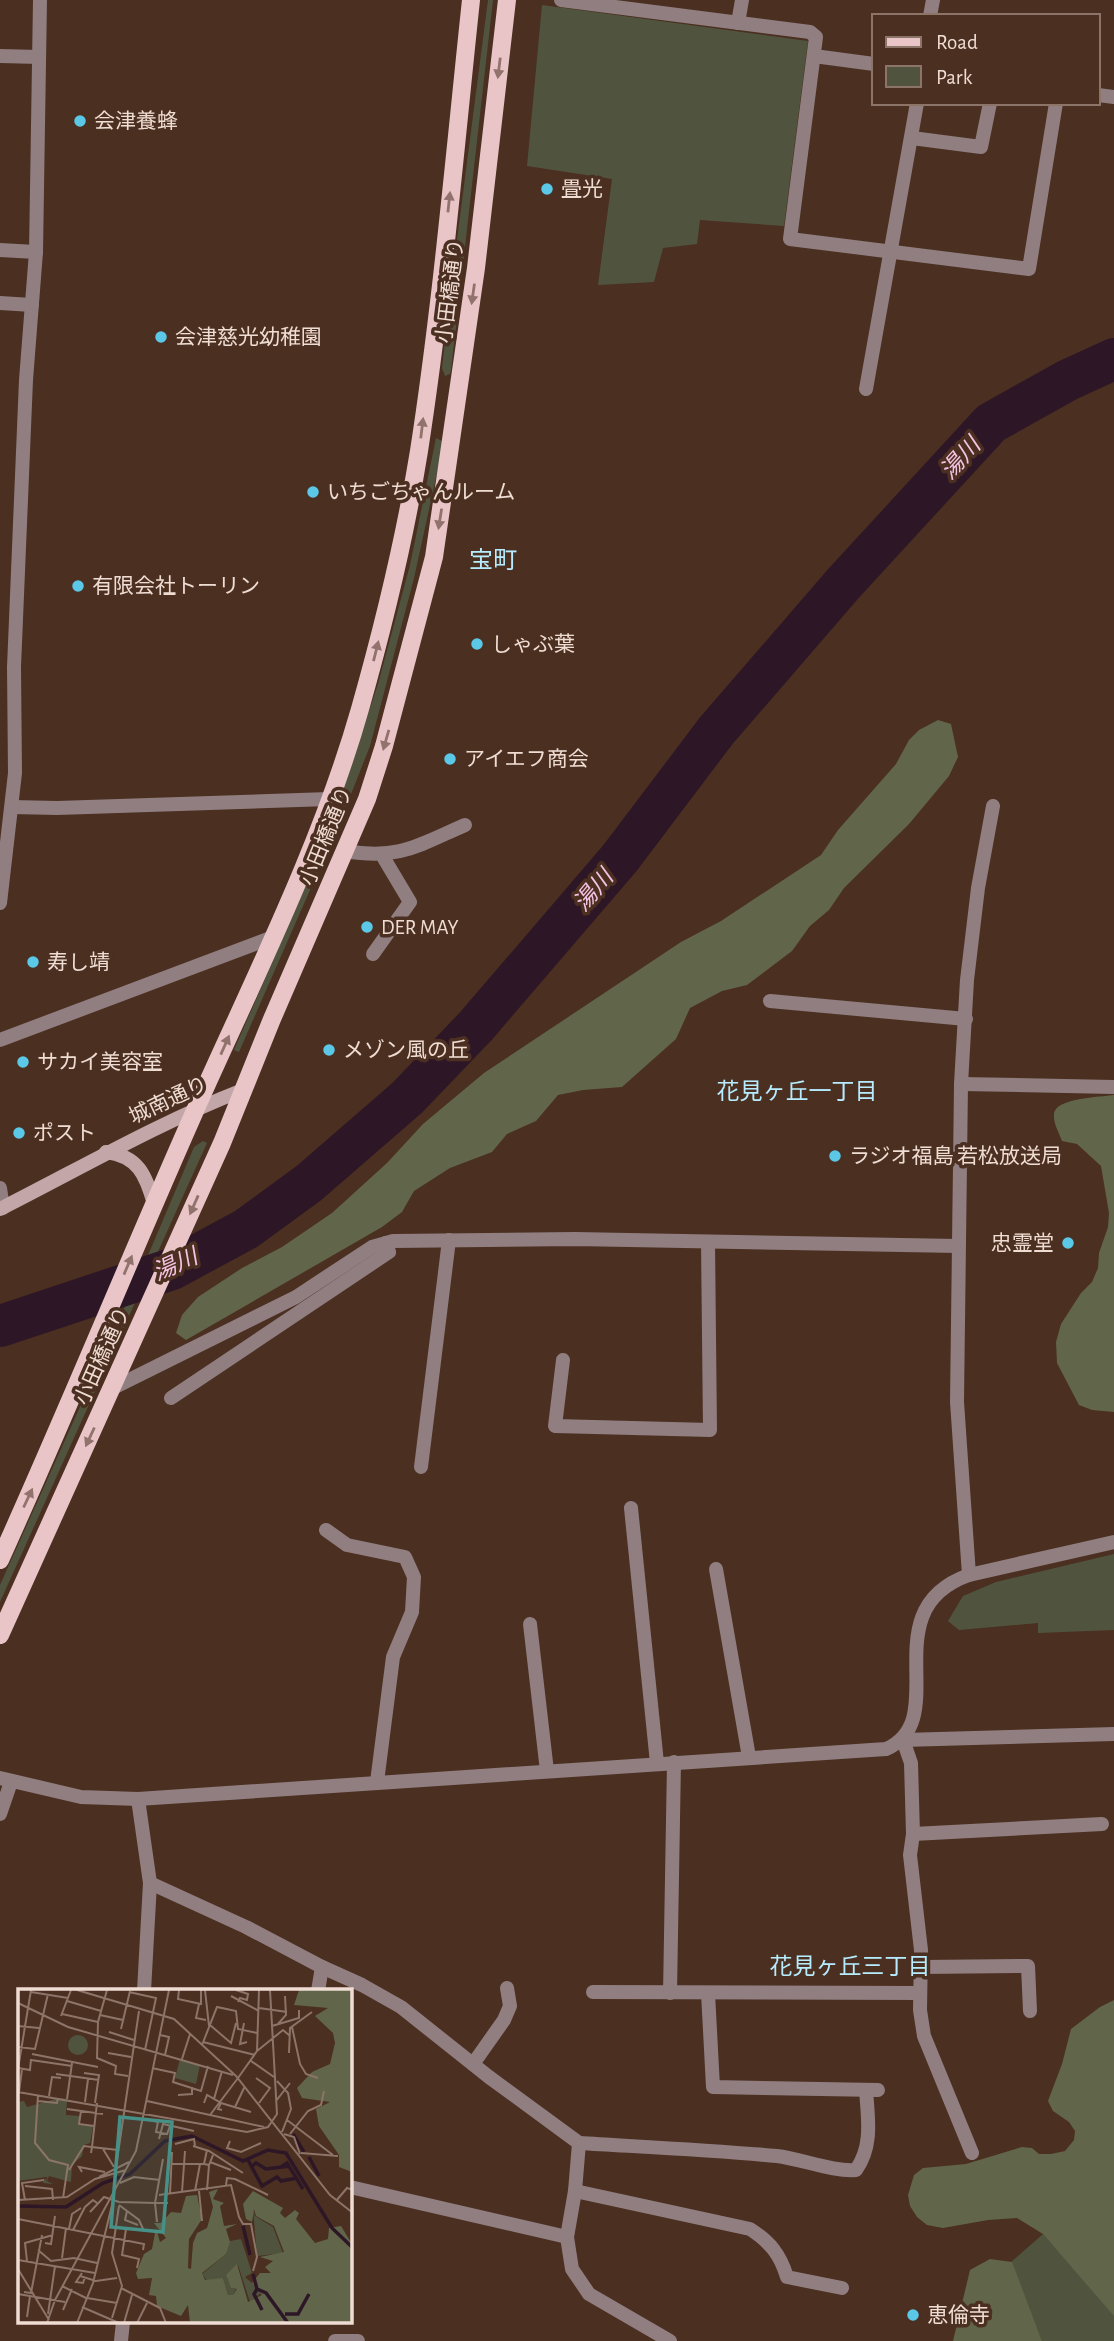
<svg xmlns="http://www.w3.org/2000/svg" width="1114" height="2341" font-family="'Alegreya Sans','Noto Sans JP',sans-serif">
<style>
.green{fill:#50543e}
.forest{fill:#61664a}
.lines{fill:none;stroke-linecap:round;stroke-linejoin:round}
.river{stroke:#2d1727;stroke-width:42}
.street{stroke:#907e80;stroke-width:14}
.secondary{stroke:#c2a6a8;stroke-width:14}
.primary{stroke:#e9c5c8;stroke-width:18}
.oneway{fill:#92726c}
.poi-dot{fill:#5bc8e7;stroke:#4b2f20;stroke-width:2.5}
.labels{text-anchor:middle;stroke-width:7;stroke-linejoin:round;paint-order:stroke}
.poi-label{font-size:21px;fill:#efdcd3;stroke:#4b2f20;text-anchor:start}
.street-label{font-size:21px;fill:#efdcd3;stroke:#4b2f20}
.water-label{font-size:23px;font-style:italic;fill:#f6c3e5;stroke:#4b2f20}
.neighbourhood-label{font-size:23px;fill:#b6ecfe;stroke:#4b2f20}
.quarter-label{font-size:24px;fill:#b6ecfe;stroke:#4b2f20}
.inset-river{fill:none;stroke:#2d1727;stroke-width:3.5}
.inset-road{fill:none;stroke:#8d7468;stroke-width:2}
.view{fill:#479087;fill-opacity:0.15;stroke:#479087;stroke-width:3.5}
.inset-edge{fill:none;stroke:#efdcd3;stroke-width:3.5}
</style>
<rect width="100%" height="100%" fill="#4b2f20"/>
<g class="green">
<path d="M488,0h5l-42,370 -1,4 -5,2 -3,-8 12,-105z"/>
<path d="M542,5l266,36 -24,185 -84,-6 -3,24 -34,4 -9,34 -56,3 14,-106 -85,-13z"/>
<path d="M436,438l6,3v9l-28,128 -44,168 -28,71 -103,235 -5,-2 76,-174 52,-144 16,-48 32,-119z"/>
<path d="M203,1141l4,2 -207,459v-17l149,-332 45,-106z"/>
<path d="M1114,1554v76l-76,3v-10l-79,7 -11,-9 15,-25 33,-14z"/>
<path d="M1043,2234l71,80v27h-72l-31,-79z"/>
</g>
<g class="forest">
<path d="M938,720l13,4 7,33 -9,19 -40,48 -65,64 -15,22 -19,16 -18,25 -45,34 -25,6 -32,17 -14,31 -54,48 -39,3 -25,5 -22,26 -29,13 -15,18 -42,16 -36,23 -12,21 -20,15 -196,113 -10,-7 6,-18 16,-18 44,-29 40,-21 50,-34 55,-50 36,-39 61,-51 197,-131 40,-21 100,-66 17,-25 58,-66 13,-24 10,-10z"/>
<path d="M1114,1095v317l-22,-2 -13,-5 -22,-42 -1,-21 5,-18 20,-31 11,-11 6,-14 1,-15 9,-26 1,-14 -8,-47 -24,-22 -15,-3c-3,-8 -9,-18 -8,-27 1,-16 46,-17 60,-19z"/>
<path d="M1114,2000v316l-71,-82 -26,-16 -29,2 -45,8 -16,-3 -10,-8 -7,-11 -2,-11 6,-20 9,-7 43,-4 56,-17 10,1 7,6h12l14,-3 9,-11 1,-9 -6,-9 -16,-11 -5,-10 14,-37 9,-35 29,-22z"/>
<path d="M990,2259l22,3 30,79h-89l17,-71z"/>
</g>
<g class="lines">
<path class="river" d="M0,1326l172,-57 74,-40 63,-46 98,-85 69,-72 144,-168 96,-127 127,-147 148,-161 77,-43 46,-21"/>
<g class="street">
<path d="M561,0l249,32 6,5 -26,202 239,30 27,-166"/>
<path d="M930,16l3,-16"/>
<path d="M738,23l4,-23"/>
<path d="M0,56l39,1"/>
<path d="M814,56l60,8"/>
<path d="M1098,95l16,2"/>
<path d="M912,138l69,9 9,-44"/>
<path d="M0,250l36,2"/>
<path d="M0,303l32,2"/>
<path d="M866,389l51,-286"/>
<path d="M12,807l45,1 272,-9"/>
<path d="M345,851c54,9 72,-5 120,-26"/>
<path d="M0,903l15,-130 -1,-106 12,-287 10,-128 4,-252"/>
<path d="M373,954l37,-52 -28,-47"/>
<path d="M770,1001l196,18"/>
<path d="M0,1040l273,-103"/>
<path d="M961,1084l153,3"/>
<path d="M0,1188l3,20"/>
<path d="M563,1360l-8,66 155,4 -2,-188"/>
<path d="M113,1388l183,-91 76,-50 21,-6 182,-2 383,7"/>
<path d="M171,1398l218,-146 -3,-9"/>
<path d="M421,1467l28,-227"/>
<path d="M631,1508l26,255"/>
<path d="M326,1530l21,15 58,12 9,20 -2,35 -19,45 -16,125"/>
<path d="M716,1569l33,188"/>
<path d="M969,1575l-12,-173 4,-318 6,-104 11,-92 15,-82"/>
<path d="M530,1624l17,147"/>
<path d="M0,1778l81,19 57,2 748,-50c69,-30 -16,-139 83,-174l145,-33"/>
<path d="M138,1799l12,84 96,44 76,40 40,18 39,22 88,70 90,66 -4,48 -8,46 5,32 17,25 81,47"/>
<path d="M0,1814l11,-32"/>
<path d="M913,1834l189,-10"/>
<path d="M921,1967l107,-1 2,45"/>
<path d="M144,1991l6,-108"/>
<path d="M318,1991l4,-24"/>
<path d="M593,1992l327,1"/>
<path d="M670,1993l4,-231"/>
<path d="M708,1993l5,94 165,3"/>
<path d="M473,2064l31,-44 6,-14 -3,-18"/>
<path d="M579,2143c66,4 132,7 198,13 24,3 57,16 79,14 17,-24 12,-51 10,-80"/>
<path d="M972,2153l-48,-117 -4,-26 1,-60 -11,-95 3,-21 -2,-71 -8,-23 211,-6"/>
<path d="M350,2187l217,50"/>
<path d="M575,2191l175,38c20,13 30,25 37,48l55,11"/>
<path d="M121,2341l2,-19"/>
<path d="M335,2341h23"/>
</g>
<g class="secondary">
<path d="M106,1152c32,4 40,23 48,52"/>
<path d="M0,1209c81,-41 158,-86 243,-119"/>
</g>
<g class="primary">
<path d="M0,1560c67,-148 128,-298 194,-447 59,-133 126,-264 166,-404 24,-85 45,-171 59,-258 23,-149 36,-301 52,-451"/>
<path d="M0,1635l222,-492 50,-124 95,-220 17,-53 50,-189 42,-289 31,-268"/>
</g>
</g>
<defs><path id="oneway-solid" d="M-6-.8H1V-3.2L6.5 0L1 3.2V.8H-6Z" transform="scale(1.75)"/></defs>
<g class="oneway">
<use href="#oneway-solid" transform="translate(499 68) rotate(97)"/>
<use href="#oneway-solid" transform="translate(449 202) rotate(-84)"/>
<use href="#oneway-solid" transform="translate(473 294) rotate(98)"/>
<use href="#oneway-solid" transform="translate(422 428) rotate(-83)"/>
<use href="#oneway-solid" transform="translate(440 519) rotate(99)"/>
<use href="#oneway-solid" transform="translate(376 651) rotate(-76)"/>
<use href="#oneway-solid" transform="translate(386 740) rotate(106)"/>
<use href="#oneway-solid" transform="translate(225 1045) rotate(-66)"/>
<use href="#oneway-solid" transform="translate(194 1205) rotate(114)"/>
<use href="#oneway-solid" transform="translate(128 1265) rotate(-67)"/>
<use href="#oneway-solid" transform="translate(90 1437) rotate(115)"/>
<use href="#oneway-solid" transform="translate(28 1498) rotate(-65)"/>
</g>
<g class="poi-dot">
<circle cx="80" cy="121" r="7"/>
<circle cx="547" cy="189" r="7"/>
<circle cx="161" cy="337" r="7"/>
<circle cx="313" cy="492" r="7"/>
<circle cx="78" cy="586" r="7"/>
<circle cx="477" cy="644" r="7"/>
<circle cx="450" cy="759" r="7"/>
<circle cx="367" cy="927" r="7"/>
<circle cx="33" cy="962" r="7"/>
<circle cx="329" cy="1050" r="7"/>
<circle cx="23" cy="1062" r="7"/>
<circle cx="19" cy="1133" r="7"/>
<circle cx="835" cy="1156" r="7"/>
<circle cx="1068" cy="1243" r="7"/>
<circle cx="913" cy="2315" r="7"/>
</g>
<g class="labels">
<g class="poi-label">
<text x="94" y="128">会津養蜂</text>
<text x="561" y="196">畳光</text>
<text x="175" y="344">会津慈光幼稚園</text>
<text x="327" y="499">いちごちゃんルーム</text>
<text x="92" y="593">有限会社トーリン</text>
<text x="491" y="651">しゃぶ葉</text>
<text x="464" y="766">アイエフ商会</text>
<text x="381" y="934">DER MAY</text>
<text x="47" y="969">寿し靖</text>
<text x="343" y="1057">メゾン風の丘</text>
<text x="37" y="1069">サカイ美容室</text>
<text x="33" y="1140">ポスト</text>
<text x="849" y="1163">ラジオ福島 若松放送局</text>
<text x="1054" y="1250" text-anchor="end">忠霊堂</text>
<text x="927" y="2322">恵倫寺</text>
</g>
<g class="street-label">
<text transform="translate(450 291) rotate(-83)" y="7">小田橋通り</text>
<text transform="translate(326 836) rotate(-68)" y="7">小田橋通り</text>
<text transform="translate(168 1100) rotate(-25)" y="7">城南通り</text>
<text transform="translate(102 1356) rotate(-66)" y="7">小田橋通り</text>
</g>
<g class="water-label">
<text transform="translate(960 458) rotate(-48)" y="8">湯川</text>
<text transform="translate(593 890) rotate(-50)" y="8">湯川</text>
<text transform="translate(175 1264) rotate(-24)" y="8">湯川</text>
</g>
<g class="neighbourhood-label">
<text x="797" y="1099">花見ヶ丘一丁目</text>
<text x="850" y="1974">花見ヶ丘三丁目</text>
</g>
<g class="quarter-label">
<text x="493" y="568">宝町</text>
</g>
</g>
<g transform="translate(18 1989)">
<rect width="334" height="334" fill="#4b2f20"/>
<path d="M50 56a10 10 0 1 1 20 0a10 10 0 1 1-20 0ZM162,70l20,6 -4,19 -21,-6zM41,109l8,1 -1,16 14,1 -1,8 14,2 -3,17 -6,2 -2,11 -10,9 -1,17 -22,-6 -2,5 6,3 -10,-1 2,-5 3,4 -1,-1v-4h-1l-28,4v-79l6,-1 3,6zM235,220l2,7 18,11 10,26 -26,3zM223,250l11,34 -7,4 17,15 -12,10 -12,-37 -12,10 5,13 5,1 -3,6h-5l-5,-17 -15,4 -6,-8 24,-20 4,-13z" fill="#50543e"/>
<path d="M281,1h53v182l-13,-5v-12l-20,-29 -3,-17 14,-7 -28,-4 -5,-10 15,-16 18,-8 5,-21 -2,-10 -18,-17 13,-8 -34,-3zM200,200l-5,10 11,4 -4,3 4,20 13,-2 -11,5 4,13 -4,12 -24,19 3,7 18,-2 5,17h5l4,-6 -6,-1 -5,-13 11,-11 11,38 14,-7 -10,-12 8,-10h11l-6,-6 8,-6 -13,-4 24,-5 -10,-26 -18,-10 -2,-7 -2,13 -6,-3 -3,-15 10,-13 30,17 -3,5 5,5 10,-8 4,3 -3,6 19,24 13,-4 1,-11 12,-2 11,18v79h-162l-2,-18 -7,11 -24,-10 -1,-10 -7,-1 3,-17 -14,1 -2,-6 8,-19 8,-5 4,-21 4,14 6,-4 -12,-15h7l10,-11 10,1 5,-17 11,-1 5,24 -13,20 -1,29 3,1 2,-26 4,-10 10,-5 6,-21 -4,-15z" fill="#61664a"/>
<path class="inset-river" d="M275,145l11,18M291,168l10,19M230,171l14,26 15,-9 4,4 16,-3M233,178l5,-4 10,6 24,-3M263,178l6,-4 16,26M0,217l48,1 37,-24 27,-9 35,-33 27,-5 51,25 25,-11 18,3 46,75 21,20M225,237l7,29M235,285l4,15 9,4 22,30M239,300l-3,5 8,16M267,325h13l11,-20"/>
<path class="inset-road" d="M59,1l97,29 62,57 94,119 23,18M89,1l-9,32 -1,36 19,8 -1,8 13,2M161,1l-1,9 23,5v-14M187,1l4,36M218,1l12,4 -1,6 -7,-2 -2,4M13,3l37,6M111,3l27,6 -11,52M213,7l28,15M49,12l34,10M0,14l50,24 165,48M181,15l-3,14 10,2M241,19l28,4M44,25l36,8M82,26l23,5M43,27l10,-26M226,34l-4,21 7,-2M260,35l8,-9 -1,-19M192,36l21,18 5,-20M0,37l21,2M254,37l27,-8v-8M274,38l8,37 6,10 12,4M103,40l9,-38M91,43l25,8M142,46l9,2 -4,18M185,53l52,13M184,56l15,-38 19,4 2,18 19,4M0,58l17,2 13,-55M239,62l26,-21 7,6M90,64l23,4M271,64l1,-25 22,-16M14,65l66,13M164,70l8,-25M13,71l41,6M233,72l23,16M0,79l12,2 1,-11M134,79l23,5 -2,9 28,9 7,-25M0,80l13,-79M66,84l15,2 -4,28M38,85l43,6M220,89l19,-27 2,-61M238,89l14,10 -11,15M259,92l11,12 3,16 -9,23M0,103l229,40 21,-5 9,-13 -7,-124M1,103l3,-23M20,106l-3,48 14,17 19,5 -5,33M160,106l14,-1v-7M31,107l3,-19 9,1M49,110l5,-36M196,110l8,-28M20,112l19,2 1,-5M129,112l117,26M258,112l14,-18M67,113l3,-23M79,114l-5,44 26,3M186,114l3,-8 14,8 -3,6 4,1M203,114l30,9M217,118l10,-21M49,120l36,5M63,122l-2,13 15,2M192,126l28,-37M126,130l14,3 -2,10 11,2 3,-8M269,131l46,35M266,145l10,3 6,17M272,145l18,-23 13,-6 3,-14M141,150l4,-15 31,7M212,152l-3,7 14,4 20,-9M157,155l19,-5 1,7M175,157l16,5 34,22M85,160l11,18M189,161l-3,14 5,1 4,-10M283,164l37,3M192,173l21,8M153,175h33M51,181l15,-24 8,1 -1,6M64,183l-3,-5 26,5M97,185l24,-163M81,188l30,-15M102,194l14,-6 26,3M208,196l1,-7 8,1 33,16M7,197l27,3 1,11M189,201l2,-25M177,202l5,-27M181,202l3,30M164,203l3,-41M152,205l2,-42M141,206l72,-10 8,32 4,7h8l6,33 -4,14M0,211l49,-3 28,-18 31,-9M7,211l-3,-17 22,-3M318,212l11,-13 6,2M101,216l20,15 5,11M109,222l-2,9 13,5M72,223l14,-15 15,5 36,1 8,-44M0,230l126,25 -1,6M139,233l-2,-19h13M51,240l3,-15 9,-6M115,240h-7l-4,26 17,4 -2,9M55,241l12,-23 8,-7 4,3M27,254l6,1 4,-28M20,261l13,11 23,-3 23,5M44,269l4,-30M0,271l77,13M9,272l-2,-18 28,-8M0,280l31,51M64,284l-6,9 7,1 2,-6M62,287l16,5 21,-3M44,297l24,12M103,299l39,20 6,15M6,303l7,1 11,-58M0,305l47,8M69,309l30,5M64,318l37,16M45,321l9,-21M30,325l7,-48M9,328l3,-21M94,329l10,-32 -10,-33 7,-47M29,334l8,-23 81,-149 33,-161M59,334l16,-40 20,-82M106,334l8,-28M119,334l10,-20"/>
<path class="view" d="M102,128l52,5 -9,110 -52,-5z"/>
<rect width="334" height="334" class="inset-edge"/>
</g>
<rect x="872" y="14" width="228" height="91" fill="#4b2f20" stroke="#8d7468" stroke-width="2"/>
<rect x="886" y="37" width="35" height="10" fill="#e9c5c8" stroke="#8d7468" stroke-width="2"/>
<text x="936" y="49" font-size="21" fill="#efdcd3">Road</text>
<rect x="886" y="66" width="35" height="21" fill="#50543e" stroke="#8d7468" stroke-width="2"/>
<text x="936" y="84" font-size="21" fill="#efdcd3">Park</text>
</svg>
